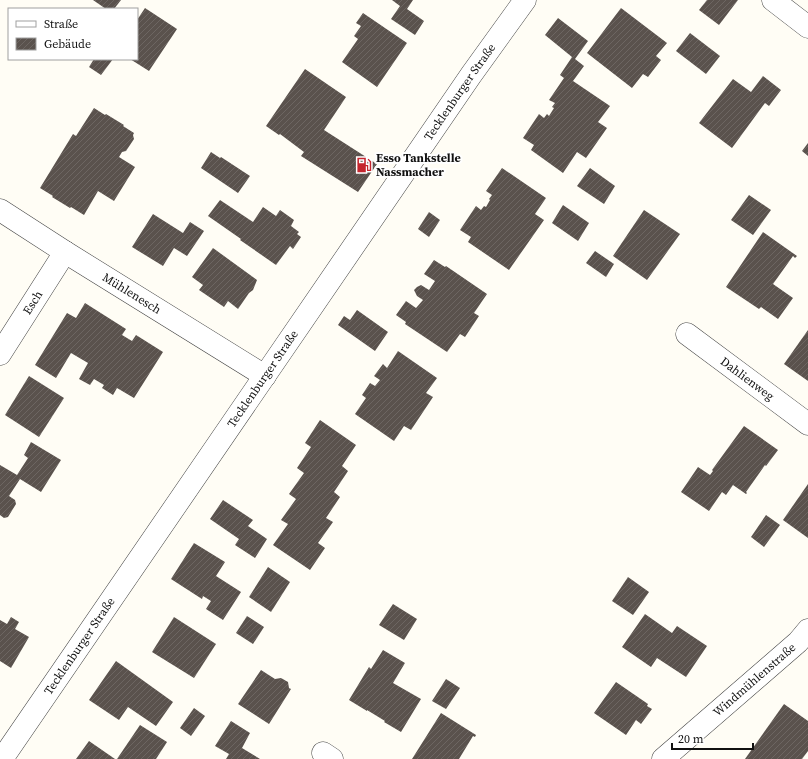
<svg xmlns="http://www.w3.org/2000/svg" width="808" height="759" font-family="'Source Serif 4',serif">
<style>
.building{fill:url(#building-hatch)}
.lines{fill:none;stroke-linecap:round;stroke-linejoin:round}
.minor-casing{stroke:#444;stroke-width:23}
.minor{stroke:#fff;stroke-width:22}
.labels{text-anchor:middle;stroke-width:4;stroke-linejoin:round;paint-order:stroke}
.street-label{font-size:12px;fill:#111;stroke:#fff}
.poi-label{font-size:12px;font-weight:bold;fill:#111;stroke:#fff;text-anchor:start}
</style>
<defs>
<pattern id="building-hatch" width="6" height="6" patternUnits="userSpaceOnUse"><rect width="6" height="6" fill="#5a524d"/><path d="M-1 1l2-2M0 6l6-6M5 7l2-2" fill="none" stroke="#6d6662"/></pattern>
</defs>
<rect width="100%" height="100%" fill="#fffdf5"/>
<g class="building">
<path d="M93,0h28l-7,9h-8z"/>
<path d="M392,0h21l-6,9 17,12 -9,14 -24,-16 9,-13z"/>
<path d="M707,0h31l-19,25 -20,-15z"/>
<path d="M145,8l32,21 -28,42 -19,-12h7v-39z"/>
<path d="M621,8l46,35 -11,13 5,4 -13,17 -5,-3 -11,14 -45,-35z"/>
<path d="M363,13l44,30 -30,44 -35,-25 16,-23 -4,-3 7,-10 -5,-3z"/>
<path d="M558,18l30,23 -13,18 9,7 -11,15 37,25 -12,16 9,6 -21,30 -9,-6 -14,21 -32,-23 3,-5 -11,-7 16,-24 5,4 3,-4 2,2 5,-8 -2,-1 3,-4 -6,-3 15,-22 -4,-3 12,-18 -27,-22z"/>
<path d="M690,33l30,23 -14,18 -30,-23z"/>
<path d="M94,59h19l-12,16 -12,-8z"/>
<path d="M305,69l41,28 -22,33 53,34 -19,28 -57,-36 3,-4 -24,-18 -1,1 -13,-9z"/>
<path d="M763,76l18,14 -12,16 -4,-3 -33,45 -33,-25 34,-44 18,13z"/>
<path d="M94,108l11,7 1,-1 18,11 -1,1 11,7 -1,2 1,4 -8,12 -4,1 -3,5 16,10 -21,34 -16,-10 -14,24 -13,-8 -1,1 -18,-11 1,-1 -13,-8 33,-54 3,2z"/>
<path d="M808,143v13l-6,-5z"/>
<path d="M211,152l9,6 1,-1 29,19 -12,17 -37,-25z"/>
<path d="M502,168l44,30 -11,16 9,6 -35,50 -41,-28 3,-5 -11,-7 16,-24 5,4 3,-4 2,1 4,-7 -1,-1 3,-4 -6,-4z"/>
<path d="M590,168l25,18 -11,18 -27,-18z"/>
<path d="M749,195l22,15 -18,25 -22,-15z"/>
<path d="M220,200l33,22 10,-15 13,9 4,-6 14,10 -3,6 8,6 -2,2 4,3 -8,12 -3,-3 -14,19 -36,-25 1,-1 -33,-23z"/>
<path d="M563,205l26,18 -11,18 -26,-18z"/>
<path d="M644,210l36,24 -33,46 -34,-24z"/>
<path d="M429,212l11,8 -11,17 -11,-8z"/>
<path d="M153,214l30,19 7,-11 14,9 -17,25 -13,-8 -11,18 -31,-19z"/>
<path d="M763,232l34,24 -2,2 -2,-2 -20,28 20,14 -15,21 -17,-12 -2,2 -33,-22z"/>
<path d="M213,248l44,32 -4,10 -4,3 -11,16 -10,-8 -4,6 -25,-17 4,-5 -11,-8z"/>
<path d="M595,251l19,13 -8,13 -20,-14z"/>
<path d="M434,260l11,7 1,-1 41,28 -13,19 5,3 -14,21 -5,-3 -13,18 -42,-28 1,-2 -10,-7 10,-14 10,7 7,-8 -6,-4 -3,-6 3,-3 4,-2 8,5 6,-9 -11,-7z"/>
<path d="M85,303l41,26 -4,6 10,6 4,-6 27,17 -29,46 -17,-10 -4,7 -11,-7 2,-3 -10,-6 -4,6 -11,-6 9,-16 -17,-10 -15,25 -21,-13 32,-52 9,5z"/>
<path d="M357,310l31,22 -13,19 -37,-26 6,-9 6,4z"/>
<path d="M808,330v51l-24,-17z"/>
<path d="M398,351l39,27 -11,15 7,4 -22,33 -7,-4 -10,15 -39,-27 11,-16 -4,-3 8,-12 5,3 5,-6 -6,-4 9,-12 4,4z"/>
<path d="M29,376l35,22 -25,39 -34,-22z"/>
<path d="M320,420l36,25 -14,21 6,5 -14,21 6,5 -14,21 7,4 -15,21 7,5 -15,22 -37,-25 15,-21 -7,-4 15,-21 -7,-5 15,-21 -7,-5 14,-21 -6,-4z"/>
<path d="M744,426l34,24 -12,16 -1,-1 -19,27 1,1 -1,1 -13,-9 -7,10 -4,-3 -13,19 -28,-19 17,-25 12,8 3,-4 -1,-1z"/>
<path d="M31,442l30,18 -20,32 -21,-13 -11,17 6,4 1,4 -8,13 -4,1 -4,-3v-50l17,10 11,-17 -4,-3z"/>
<path d="M808,484v54l-25,-18z"/>
<path d="M223,500l30,20 -5,6 19,13 -12,19 -20,-13 4,-6 -29,-20z"/>
<path d="M766,515l14,10 -16,22 -13,-10z"/>
<path d="M194,543l31,19 -9,14 25,16 -18,28 -17,-11 5,-8 -8,-5 -1,3 -31,-20z"/>
<path d="M268,567l22,15 -19,30 -22,-15z"/>
<path d="M628,577l21,15 -16,23 -21,-14z"/>
<path d="M393,604l24,15 -13,21 -25,-15z"/>
<path d="M645,614l27,19 5,-7 30,20 -21,31 -29,-19 -6,9 -29,-20z"/>
<path d="M247,616l17,11 -11,17 -17,-11z"/>
<path d="M11,617l8,5 -4,7 14,8 -18,31 -11,-7v-41l7,4z"/>
<path d="M174,617l42,27 -22,34 -42,-26z"/>
<path d="M383,650l22,13 -12,20 28,16 -20,33 -17,-10 1,-1 -18,-11v1l-18,-11 20,-33 2,2z"/>
<path d="M116,661l57,41 -17,24 -28,-19 -9,13 -30,-20z"/>
<path d="M261,670l14,9 6,-1 7,4 1,6 2,1 -22,35 -31,-20z"/>
<path d="M446,679l14,9 -14,21 -14,-8z"/>
<path d="M616,682l32,22 -1,2 5,3 -11,15 -5,-4 -10,15 -32,-22z"/>
<path d="M784,704l24,17v30l-6,8h-57z"/>
<path d="M194,708l11,8 -14,20 -11,-8z"/>
<path d="M441,713l35,22 -1,2 -2,-1 -14,23h-47z"/>
<path d="M231,721l19,12 -8,15 18,11h-34l3,-5 -14,-8z"/>
<path d="M140,725l27,17 -11,17h-39z"/>
<path d="M89,741l26,18h-39z"/>
</g>
<g class="lines">
<g class="minor-casing">
<g id="minor">
<path d="M773,0l35,27"/>
<path id="s1" d="M0,210l65,42 200,124"/>
<path id="s2" d="M687,334l121,90"/>
<path id="s3" d="M0,354l65,-102"/>
<path d="M323,753l9,6"/>
<path id="s4" d="M2,759l469,-684 54,-75"/>
<path id="s5" d="M663,759l135,-117 10,-12"/>
</g>
</g>
<use href="#minor" class="minor"/>
</g>
<defs>
<g id="fuel-bare" transform="scale(1.2)"><path d="M-5.5-6h7V0h2V4h1.3V-2.5L3-4.5l.8-.8L6-3V5H2.5V1h-1V6h-7ZM-4.2-4.7v3.2H.2V-4.7Z" fill="#c4262e" stroke="#fff" stroke-width="2.5" paint-order="stroke"/></g>
</defs>
<g fill-rule="evenodd">
<use href="#fuel-bare" x="364" y="165"/>
</g>
<g class="labels">
<g class="street-label">
<text dy="4" stroke="none"><textPath href="#s4" startOffset="809">Tecklenburger Straße</textPath></text>
<text dy="4" stroke="none"><textPath href="#s1" startOffset="156">Mühlenesch</textPath></text>
<text dy="4" stroke="none"><textPath href="#s3" startOffset="61">Esch</textPath></text>
<text dy="4" stroke="none"><textPath href="#s4" startOffset="461">Tecklenburger Straße</textPath></text>
<text dy="4" stroke="none"><textPath href="#s2" startOffset="75">Dahlienweg</textPath></text>
<text dy="4" stroke="none"><textPath href="#s4" startOffset="137">Tecklenburger Straße</textPath></text>
<text dy="4" stroke="none"><textPath href="#s5" startOffset="121">Windmühlenstraße</textPath></text>
</g>
<g class="poi-label">
<text x="376" y="162">Esso Tankstelle<tspan x="376" dy="14">Nassmacher</tspan></text>
</g>
</g>
<rect x="8" y="8" width="130" height="52" fill="#ffffff" stroke="#a0a0a0"/>
<rect x="16" y="21" width="20" height="6" fill="#ffffff" stroke="#a0a0a0"/>
<text x="44" y="28" font-size="12" fill="#111111">Straße</text>
<rect x="16" y="38" width="20" height="12" fill="url(#building-hatch)" stroke="#a0a0a0"/>
<text x="44" y="48" font-size="12" fill="#111111">Gebäude</text>
<path d="M672 743v6h81v-6" fill="none" stroke="#111111" stroke-width="2"/>
<text x="678" y="743" font-size="12" fill="#111111" stroke="#ffffff" stroke-width="3" paint-order="stroke">20 m</text>
</svg>
